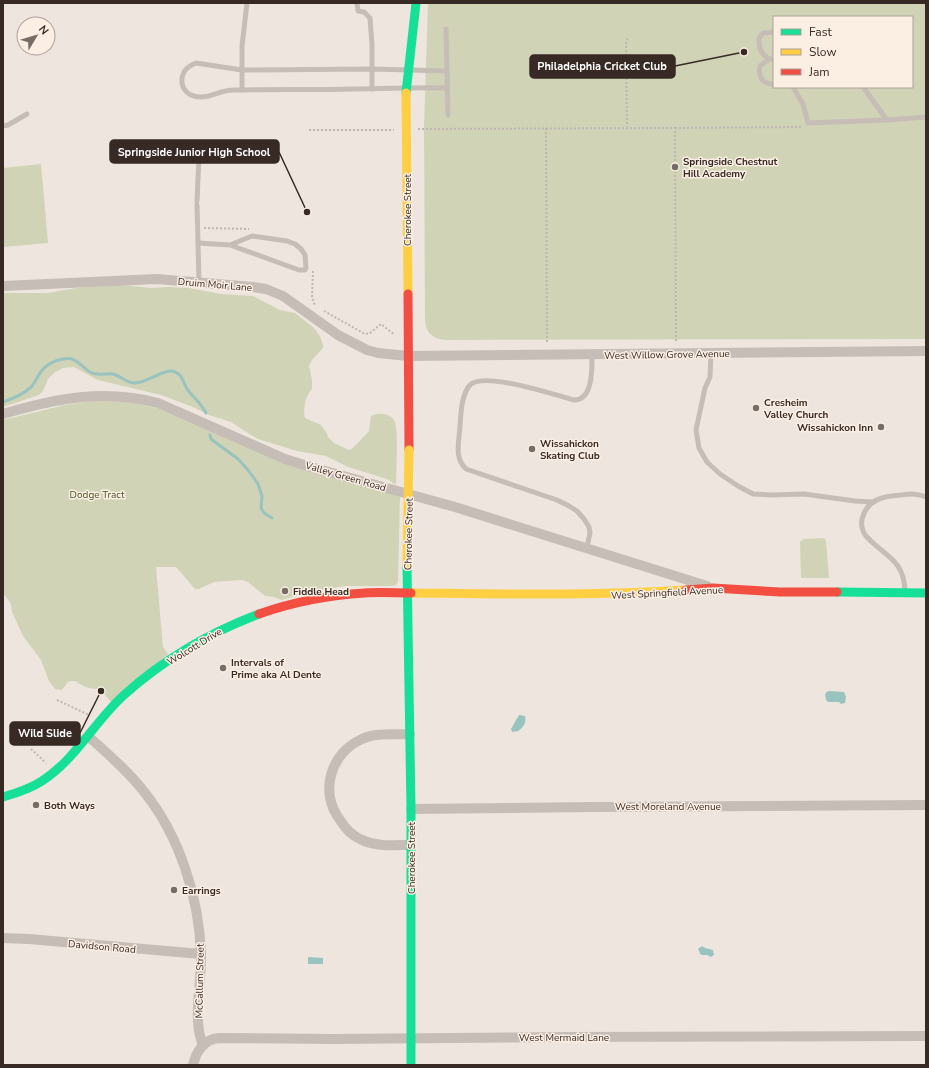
<svg xmlns="http://www.w3.org/2000/svg" width="929" height="1068" font-family="'Nunito Sans',sans-serif">
<style>
.green{fill:#d0d3b6;fill-rule:evenodd}
.water{fill:#99c3bf}
.lines{fill:none;stroke-linecap:round;stroke-linejoin:round}
.stream{stroke:#99c3bf;stroke-width:3}
.path{stroke:#bfb6b0;stroke-width:2;stroke-dasharray:2 2;stroke-linecap:butt}
.lane{stroke:#c6bdb7;stroke-width:5}
.street{stroke:#c6bdb7;stroke-width:10}
.fast{stroke:#16e098;stroke-width:9}
.slow{stroke:#ffcf43;stroke-width:9}
.jam{stroke:#f24e42;stroke-width:9}
.slow-bridge{stroke:#ffcf43;stroke-width:9}
.poi-dot{fill:#776c66;stroke:#fbefe4;stroke-width:1.5}
.labels{text-anchor:middle;stroke-width:3;stroke-linejoin:round;paint-order:stroke}
.poi-label{font-size:10px;font-weight:bold;fill:#372a25;stroke:#fbefe4;text-anchor:start}
.street-label{font-size:10px;fill:#372a25;stroke:#fbefe4}
.park-label{font-size:10px;fill:#495727;stroke:#fbefe4}
.leader{fill:none;stroke:#372a25;stroke-width:1.5}
.callout-dot{fill:#372a25;stroke:#fbefe4;stroke-width:1.5}
.callout{fill:#372a25;stroke:#372a25;stroke-width:1.5}
.callout-label{font-size:11px;text-anchor:middle;font-weight:bold;fill:#fff}
</style>
<rect width="100%" height="100%" fill="#eee6de"/>
<g class="green">
<path d="M428,3h498v336l-480,1c-12,-1 -20,-6 -21,-19l-1,-195zM774,17h138v70h-138z"/>
<path d="M41,164l7,79 -45,4v-79z"/>
<path d="M122,285l30,3 16,-1 21,1 32,6 32,2 27,14 15,3 19,15 6,8 3,9v3l-11,12 -3,6 3,14v9c-7,8 -9,19 -7,29l16,7 7,10 -1,1 7,7 15,7 3,-1 17,-18 2,-15c7,-4 18,-3 23,4 5,7 2,53 2,65l-9,-6 -39,-12 -22,-11 -29,-5 -39,-12 -7,-4 -20,-13 -22,-7 -16,-8 -32,-12 -63,-15 -24,-13 -11,1 -9,5 -6,6 -5,12 -4,4 -36,12v-114h44l29,-5z"/>
<path d="M97,400l41,3 26,7 236,87 -2,85 -2,3 -4,1h-46l-27,4 -38,10 -7,-3 -9,-1 -17,-14 -6,-2 -28,2 -15,7h-4l-19,-22h-20l7,80 5,7 -57,48 -10,-12 -16,-3 -10,-6h-5l-3,2 -5,7 -7,-1 -6,-8 -8,-21 -18,-24 -11,-24 -1,-8 -8,-11v-173l62,-15z"/>
<path d="M824,538l2,3 3,37h-28l-1,-36 3,-3z"/>
</g>
<g class="water">
<path d="M828,691l16,1 2,5 -1,6 -4,1 -2,-2h-11l-2,-2 -1,-6z"/>
<path d="M519,715l6,1c2,6 -2,12 -7,15l-6,1 -1,-3z"/>
<path d="M702,946l3,2 8,2 1,5 -3,2 -4,-2h-6l-3,-6z"/>
<path d="M308,957l15,1v6h-15z"/>
</g>
<g class="lines">
<g class="stream">
<path d="M3,402c9,-3 19,-7 27,-14 3,-2 5,-7 7,-10 5,-10 14,-17 26,-19 15,-3 18,9 29,14 7,3 14,0 21,1 8,2 13,9 22,9 12,0 31,-16 40,-11 8,3 8,11 12,17 6,8 14,14 19,24"/>
<path d="M210,435l1,4 27,20 10,11 10,14 4,12 -1,12 3,5 8,5"/>
</g>
<g class="path">
<path d="M546,128l1,214"/>
<path d="M627,128l-1,-87 2,-3"/>
<path d="M675,128l126,-1"/>
<path d="M418,129l257,-1 1,213"/>
<path d="M309,130h85"/>
<path d="M204,228l45,1"/>
<path d="M313,271l-1,26 3,9"/>
<path d="M324,311l41,23 5,-1 11,-9 14,11"/>
<path d="M57,700l32,15"/>
<path d="M54,724l17,14"/>
<path d="M31,749l15,14"/>
</g>
<g class="lane">
<path d="M357,3l1,8 6,1 6,6 2,27v44"/>
<path d="M446,29l2,86"/>
<path d="M769,59c-9,-6 -10,-10 -10,-21l4,-5 11,-1"/>
<path d="M774,59h-5l-9,7c-2,11 2,18 14,18"/>
<path d="M447,71l-75,-2 -130,1 -46,-7c-5,2 -9,4 -12,9 -5,10 -1,21 10,24 14,4 25,-6 39,-6 41,-1 81,0 122,-1 31,0 61,-2 92,-1"/>
<path d="M793,87l10,17 5,19 79,-3"/>
<path d="M863,87l24,33 39,-3"/>
<path d="M242,90v-44l5,-43"/>
<path d="M3,126l5,-1 19,-11"/>
<path d="M197,201l2,-44"/>
<path d="M197,205l1,38"/>
<path d="M199,282l-1,-39 32,2 22,-9 35,5 8,3 6,5 4,6 1,13 -1,2h-6l-69,-25"/>
<path d="M711,353l-1,24 -5,11 -9,42 3,18 8,14 13,12 18,12 15,8 18,1 33,-1 51,7 18,1"/>
<path d="M587,547l3,-14 -1,-6 -5,-8 -7,-8 -8,-5 -12,-6 -91,-31c-12,-11 -7,-27 -6,-43 1,-12 1,-31 10,-41 14,-14 85,10 104,15 19,0 18,-31 18,-45"/>
<path d="M905,591c-1,-32 -20,-34 -39,-55 -4,-5 -5,-11 -4,-17 5,-20 22,-23 39,-24 9,-1 17,-2 25,2"/>
</g>
<g class="street">
<path d="M3,286l154,-7 96,8 13,2 17,7 55,39 29,15 11,3 30,3 518,-5"/>
<path d="M3,414c54,-16 100,-25 155,-11l127,56 26,8 144,40 252,79"/>
<path d="M410,734c-16,1 -34,-2 -48,5 -32,14 -43,54 -22,81 5,8 11,15 20,19 15,8 34,6 51,6"/>
<path d="M89,737c19,17 40,35 56,56 35,44 54,105 56,161 1,28 -9,66 2,91"/>
<path d="M411,809l179,-2 336,-2"/>
<path d="M3,938l26,1 172,15"/>
<path d="M193,1065c3,-13 11,-26 26,-27l114,1 234,-2 359,-1"/>
</g>
<g class="fast">
<path d="M406,93l10,-90"/>
<path d="M407,566l4,243v256"/>
<path d="M837,592l89,1"/>
<path d="M3,797c14,-4 27,-8 39,-16 34,-22 53,-60 82,-86 40,-36 85,-62 135,-81"/>
</g>
<g class="slow">
<path d="M406,93l2,201"/>
<path d="M411,593c92,1 184,3 275,-3"/>
</g>
<g class="jam">
<path d="M408,294l1,156"/>
<path d="M686,590l27,-2 67,4h57"/>
<path d="M259,614c34,-12 71,-19 106,-21 15,-1 31,0 46,0"/>
</g>
<path class="slow-bridge" d="M407,566l2,-116"/>
</g>
<g class="poi-dot">
<circle cx="675" cy="167" r="4"/>
<circle cx="756" cy="408" r="4"/>
<circle cx="881" cy="427" r="4"/>
<circle cx="532" cy="449" r="4"/>
<circle cx="285" cy="591" r="4"/>
<circle cx="223" cy="668" r="4"/>
<circle cx="36" cy="805" r="4"/>
<circle cx="174" cy="890" r="4"/>
</g>
<g class="labels">
<g class="poi-label">
<text x="683" y="165">Springside Chestnut<tspan x="683" dy="12">Hill Academy</tspan></text>
<text x="764" y="406">Cresheim<tspan x="764" dy="12">Valley Church</tspan></text>
<text x="873" y="431" text-anchor="end">Wissahickon Inn</text>
<text x="540" y="447">Wissahickon<tspan x="540" dy="12">Skating Club</tspan></text>
<text x="293" y="595">Fiddle Head</text>
<text x="231" y="666">Intervals of<tspan x="231" dy="12">Prime aka Al Dente</tspan></text>
<text x="44" y="809">Both Ways</text>
<text x="182" y="894">Earrings</text>
</g>
<g class="street-label">
<text transform="translate(407 210) rotate(-90)" y="4">Cherokee Street</text>
<text transform="translate(215 284) rotate(5)" y="4">Druim Moir Lane</text>
<text transform="translate(667 354) rotate(-1)" y="4">West Willow Grove Avenue</text>
<text transform="translate(346 476) rotate(16)" y="4">Valley Green Road</text>
<text transform="translate(408 534) rotate(-89)" y="4">Cherokee Street</text>
<text transform="translate(667 592) rotate(-3)" y="4">West Springfield Avenue</text>
<text transform="translate(194 646) rotate(-31)" y="4">Wolcott Drive</text>
<text x="668" y="810">West Moreland Avenue</text>
<text transform="translate(411 858) rotate(-90)" y="4">Cherokee Street</text>
<text transform="translate(102 946) rotate(5)" y="4">Davidson Road</text>
<text transform="translate(199 981) rotate(-89)" y="4">McCallum Street</text>
<text x="564" y="1041">West Mermaid Lane</text>
</g>
<g class="park-label">
<text x="97" y="498">Dodge Tract</text>
</g>
</g>
<path class="leader" d="M744 52L675 66M307 212L279 152M101 691L80 733"/>
<g class="callout-dot">
<circle cx="744" cy="52" r="4"/>
<circle cx="307" cy="212" r="4"/>
<circle cx="101" cy="691" r="4"/>
</g>
<g class="callout">
<rect x="530" y="55" width="145" height="23" rx="4"/>
<rect x="110" y="140" width="169" height="23" rx="4"/>
<rect x="10" y="722" width="70" height="23" rx="4"/>
</g>
<g class="callout-label">
<text x="602" y="70">Philadelphia Cricket Club</text>
<text x="194" y="156">Springside Junior High School</text>
<text x="45" y="737">Wild Slide</text>
</g>
<rect width="929" height="1068" fill="none" stroke="#372a25" stroke-width="8"/>
<rect x="773" y="16" width="140" height="72" fill="#fbefe4" stroke="#ada098"/>
<rect x="781" y="29" width="20" height="6" fill="#16e098" stroke="#ada098"/>
<text x="809" y="36" font-size="12" fill="#372a25">Fast</text>
<rect x="781" y="49" width="20" height="6" fill="#ffcf43" stroke="#ada098"/>
<text x="809" y="56" font-size="12" fill="#372a25">Slow</text>
<rect x="781" y="69" width="20" height="6" fill="#f24e42" stroke="#ada098"/>
<text x="809" y="76" font-size="12" fill="#372a25">Jam</text>
<g transform="translate(36 36) rotate(52)"><circle r="19" fill="#fbefe4" stroke="#ada098"/>
<path d="M0-3L7 15L0 10L-7 15Z" fill="#776c66"/>
<text y="-6" font-size="11" font-weight="bold" text-anchor="middle" fill="#372a25">N</text>
</g>
</svg>
